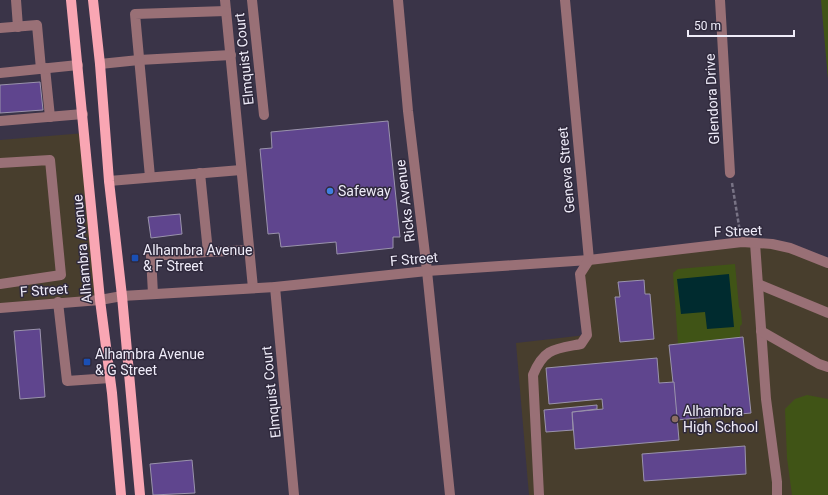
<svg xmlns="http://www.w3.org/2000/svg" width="828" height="495" font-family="Roboto,sans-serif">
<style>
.education{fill:#483e2d}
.green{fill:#405416}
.water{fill:#002b2f}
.building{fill:#5f458e;stroke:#9a93ac}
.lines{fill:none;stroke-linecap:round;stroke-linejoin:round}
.path{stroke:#787385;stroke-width:2.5;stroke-dasharray:4 2;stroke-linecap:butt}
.minor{stroke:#997076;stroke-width:10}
.major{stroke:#f9a6b3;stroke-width:10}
.shop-dot{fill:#3f7fe0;stroke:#302a3d;stroke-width:1.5}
.transit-dot{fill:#1a4fb4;stroke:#302a3d;stroke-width:1.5}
.education-dot{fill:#8d6e63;stroke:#302a3d;stroke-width:1.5}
.labels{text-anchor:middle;stroke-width:3;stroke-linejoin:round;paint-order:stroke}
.street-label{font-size:14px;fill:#efecf9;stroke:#302a3d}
.poi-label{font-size:14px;fill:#efecf9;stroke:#302a3d;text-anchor:start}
</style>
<rect width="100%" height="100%" fill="#3a3448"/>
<g class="education">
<path d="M85,133l15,167 -100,8v-168z"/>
<path d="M772,244l56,19v232h-299l-13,-152 70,-8 -6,-61 9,-14z"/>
</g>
<g class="green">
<path d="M821,0h7v79z"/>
<path d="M735,264l4,43 2,4 1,13 -2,2v12l-62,6 -5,-71 5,-4z"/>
<path d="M807,395l21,4v96h-36l-5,-37 -2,-49 10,-10z"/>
</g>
<path class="water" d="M729,274l5,53 -27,2 -2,-17 -24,2 -4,-35z"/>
<g class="building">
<path d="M40,82l3,28 -43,3v-28z"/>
<path d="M388,121l12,116h-7v11l-56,6 -1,-12 -55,5 -2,-14 -11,1 -8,-85 12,-1 -1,-16z"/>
<path d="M180,214l2,20 -31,4 -3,-21z"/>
<path d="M644,280l1,14h5l4,45 -34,3 -5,-45h5l-2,-15z"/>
<path d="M40,329l5,68 -25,2 -6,-68z"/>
<path d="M743,337l8,76 -74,7 -8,-75z"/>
<path d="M657,358l2,25 15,-1 5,58 -104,9 -3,-37 31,-3 -1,-10 -53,5 -3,-36z"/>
<path d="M597,405v4l-25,3 1,18 -27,2 -2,-22z"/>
<path d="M745,446l1,28 -102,7 -2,-27z"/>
<path d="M192,460l3,33 -42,2 -3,-31z"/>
</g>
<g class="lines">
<path class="path" d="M732,183l8,49"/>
<g class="minor">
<path d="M16,0l2,27"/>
<path d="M225,0l28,288"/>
<path d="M252,0l12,115"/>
<path d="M398,0l10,111 19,160 23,224"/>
<path d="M720,0l10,173"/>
<path d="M0,28l37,-3 4,44"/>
<path d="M100,64l39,-4 92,-5"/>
<path d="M45,68l5,49"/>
<path d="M0,73l78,-8"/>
<path d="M0,121l83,-7"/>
<path d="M0,163l50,-3 11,115 -61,9"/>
<path d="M150,177l-15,-163 91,-3"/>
<path d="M109,181l132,-11"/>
<path d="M755,243l11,156 11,83v13"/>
<path d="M208,252l41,-2"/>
<path d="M758,284l70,29"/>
<path d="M275,287l19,208"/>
<path d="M153,294l-2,-38 57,-4 -8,-79"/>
<path d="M58,302l9,79 43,-3"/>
<path d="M0,308l100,-8 22,-4 153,-9 152,-16 162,-11 153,-18 30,2 18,4 38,15"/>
<path d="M761,331l58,33 9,3"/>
<path d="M539,495l-6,-120c11,-27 22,-26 48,-31l6,-9 -7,-61 9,-14 -24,-260"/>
</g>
<g class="major">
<path d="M71,0l29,300 12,93 9,102"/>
<path d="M93,0l7,64 9,117 13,115 18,199"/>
</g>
</g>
<circle class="shop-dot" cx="330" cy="191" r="4"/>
<g class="transit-dot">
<rect x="131" y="254" width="8" height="8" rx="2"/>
<rect x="83" y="358" width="8" height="8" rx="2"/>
</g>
<circle class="education-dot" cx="675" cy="419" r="4"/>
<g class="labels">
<g class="street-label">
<text transform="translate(244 59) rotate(-96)" y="5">Elmquist Court</text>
<text transform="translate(712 99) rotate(-93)" y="5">Glendora Drive</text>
<text transform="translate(566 170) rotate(-95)" y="5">Geneva Street</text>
<text transform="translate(405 201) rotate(-97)" y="5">Ricks Avenue</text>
<text transform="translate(738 231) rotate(-2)" y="5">F Street</text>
<text transform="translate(82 249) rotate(-95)" y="5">Alhambra Avenue</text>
<text transform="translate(414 259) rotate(-5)" y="5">F Street</text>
<text transform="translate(44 290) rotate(-4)" y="5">F Street</text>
<text transform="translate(271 392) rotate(-96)" y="5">Elmquist Court</text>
</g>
<g class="poi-label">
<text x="338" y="196">Safeway</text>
<text x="143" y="255">Alhambra Avenue<tspan x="143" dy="16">&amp; F Street</tspan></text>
<text x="95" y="359">Alhambra Avenue<tspan x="95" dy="16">&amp; G Street</tspan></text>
<text x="683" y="416">Alhambra<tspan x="683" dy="16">High School</tspan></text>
</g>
</g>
<path d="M688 30v6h106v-6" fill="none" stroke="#efecf9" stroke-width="2"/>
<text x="694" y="30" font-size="12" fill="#efecf9" stroke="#302a3d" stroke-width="3" paint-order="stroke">50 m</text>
</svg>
